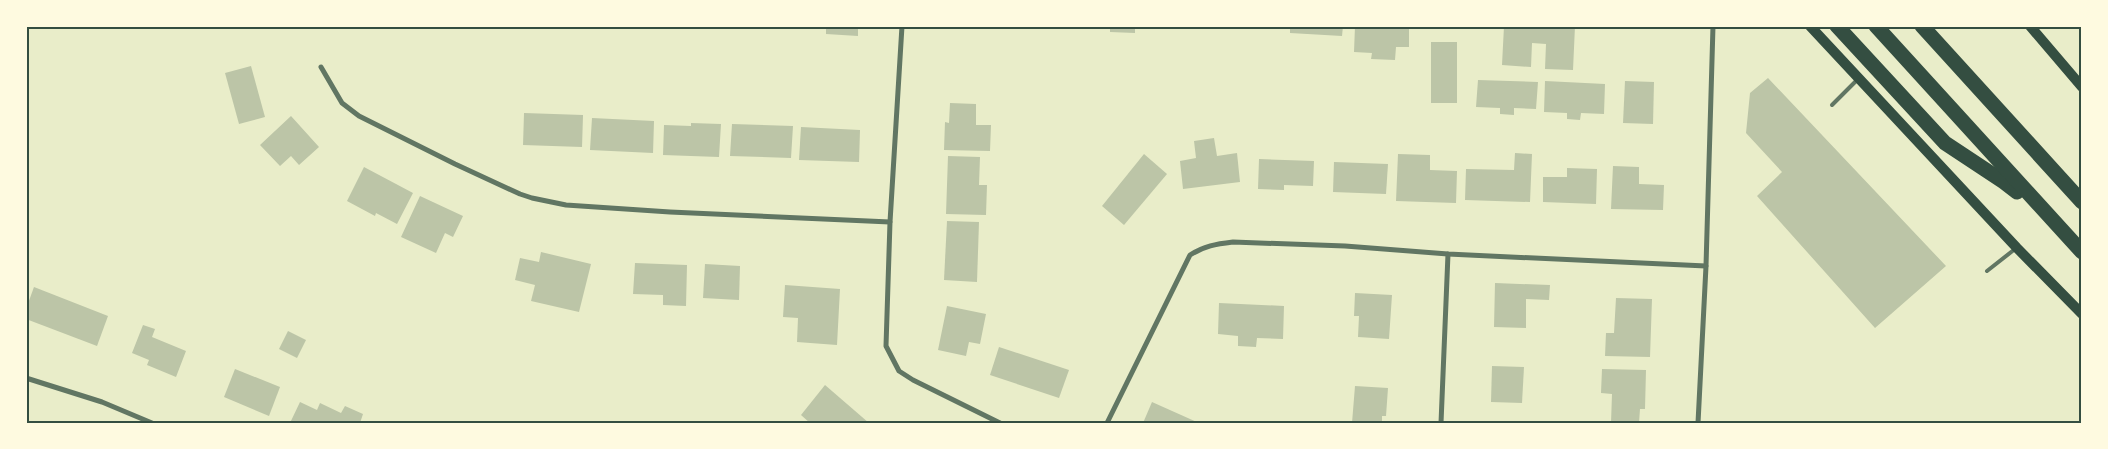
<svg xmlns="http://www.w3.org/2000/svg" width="2108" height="449" font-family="Roboto,sans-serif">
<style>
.building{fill:#bcc5a7}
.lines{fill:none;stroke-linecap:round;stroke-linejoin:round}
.service{stroke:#617663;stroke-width:4}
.minor{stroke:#617663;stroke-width:5}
.secondary{stroke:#344e41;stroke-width:10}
.motorway{stroke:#344e41;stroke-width:15}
.neatline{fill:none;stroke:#344e41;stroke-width:2}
</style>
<rect width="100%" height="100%" fill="#e9edc9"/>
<g class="building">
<path d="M826,26h32v10l-32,-2z"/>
<path d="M1042,26h34l-1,3 -33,-1z"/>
<path d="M1110,26h25v7l-25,-1z"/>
<path d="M1290,26h53l-1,10 -52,-3z"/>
<path d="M1355,26h54v21h-13l-1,13 -24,-1 1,-6 -18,-1z"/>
<path d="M1504,26l43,2v-2h28l-2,44 -28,-1 1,-25 -14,-1 -1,24 -29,-2z"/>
<rect x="1431" y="42" width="26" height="61"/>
<path d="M251,66l14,51 -26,7 -14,-51z"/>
<path d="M1768,78l178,188 -71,62 -118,-132 25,-24 -36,-39 4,-40z"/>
<path d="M1478,80l60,2 -2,27 -22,-1v7l-14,-1v-6l-24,-1z"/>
<path d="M1545,81l60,3 -1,30 -23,-1 -1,7 -13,-1v-6l-23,-1z"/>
<path d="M1625,81l29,1 -1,42 -30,-1z"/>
<path d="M950,103l26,1v21h15l-1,26 -46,-1 1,-28 4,1z"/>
<path d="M524,113l59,2 -1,32 -59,-2z"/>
<path d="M291,116l28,31 -20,18 -8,-9 -11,10 -20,-21z"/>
<path d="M592,118l62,3 -1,32 -63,-3z"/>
<path d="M691,123l30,1 -2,33 -56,-2 1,-30 27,1z"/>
<path d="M732,124l61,2 -2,32 -61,-2z"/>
<path d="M801,127l59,3 -1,32 -60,-2z"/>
<path d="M1214,138l3,18 20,-3 3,29 -57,7 -3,-28 16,-3 -2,-17z"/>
<path d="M1515,153l17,1 -2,48 -65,-2 1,-31 48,1z"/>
<path d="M1144,154l23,20 -43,51 -22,-19z"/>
<path d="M1398,154l32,1v15l27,1 -1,32 -60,-2z"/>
<path d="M948,156l32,1 -1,28h8l-1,30 -40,-1z"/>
<path d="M1259,159l55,2 -1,25 -29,-1v5l-26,-1z"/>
<path d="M1334,162l54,2 -2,30 -53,-2z"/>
<path d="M1613,166l26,1v17l25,1 -1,25 -52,-1z"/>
<path d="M364,167l49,26 -16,31 -21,-11 -1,3 -28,-15z"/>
<path d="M1567,168l30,1 -1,35 -53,-2v-25h24z"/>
<path d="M420,196l43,20 -10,21 -8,-4 -9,20 -35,-16z"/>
<path d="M947,221l32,1 -2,60 -33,-2z"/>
<path d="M541,252l50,12 -12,48 -48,-11 4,-16 -20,-5 5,-22 19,4z"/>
<path d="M635,263l52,2 -1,41 -23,-1v-10l-30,-1z"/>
<path d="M705,264l35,2 -1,34 -36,-2z"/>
<path d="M1495,283l55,2 -1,15 -23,-1v29l-32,-1z"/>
<path d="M785,285l55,4 -3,56 -40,-3 1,-24 -15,-1z"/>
<path d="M34,287l74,29 -11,30 -71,-27v-10z"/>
<path d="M1355,293l37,2 -3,44 -31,-2 1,-21h-5z"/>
<path d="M1616,298l36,1 -2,58 -45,-1 1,-23h8z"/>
<path d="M1219,303l65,3 -1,33 -26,-1 -1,9 -18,-1v-10l-20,-2z"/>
<path d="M947,306l39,8 -6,30 -11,-2 -3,14 -28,-6z"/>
<path d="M143,325l12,4 -3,8 34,14 -10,26 -29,-12 2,-5 -17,-7z"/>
<path d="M288,331l18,9 -9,18 -18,-9z"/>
<path d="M999,347l70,23 -10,28 -69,-23z"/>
<path d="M1492,366l32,1 -2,36 -31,-1z"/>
<path d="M235,369l45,18 -11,29 -45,-19z"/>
<path d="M1602,369l44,1 -1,39h-5l-1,14h-28l1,-29 -11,-1z"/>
<path d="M825,385l44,38h-59l-9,-8z"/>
<path d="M1355,386l33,2 -2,28h-4v7h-30z"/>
<path d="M300,402l17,8 3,-7 21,10 4,-7 18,8 -3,9h-70z"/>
<path d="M1152,402l47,21h-56z"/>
</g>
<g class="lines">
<g class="service">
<path d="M1832,105l26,-26"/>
<path d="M1987,271l28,-22"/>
</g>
<g class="minor">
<path d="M902,26l-12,196 -4,124 13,25 14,9 87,43"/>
<path d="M321,67l21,36 17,13 96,48 65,30 12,4 34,7 104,7 220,10"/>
<path d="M26,378l76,24 50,21"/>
<path d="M1107,423l83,-168c14,-9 26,-11 43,-13l112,4 103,8 258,12"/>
<path d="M1441,423l7,-169"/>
<path d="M1698,423l8,-157 7,-240"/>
</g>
<g class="secondary">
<path d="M1810,26l207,222 65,66"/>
<path d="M2030,26l52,61"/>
</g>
<g class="motorway">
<path d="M1837,26l108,117 59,39 13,10"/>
<path d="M1876,26l206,226"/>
<path d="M1922,26l160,176"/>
</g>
</g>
<rect width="2108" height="449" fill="none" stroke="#fefae0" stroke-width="55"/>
<rect x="28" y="28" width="2052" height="394" class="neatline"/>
</svg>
